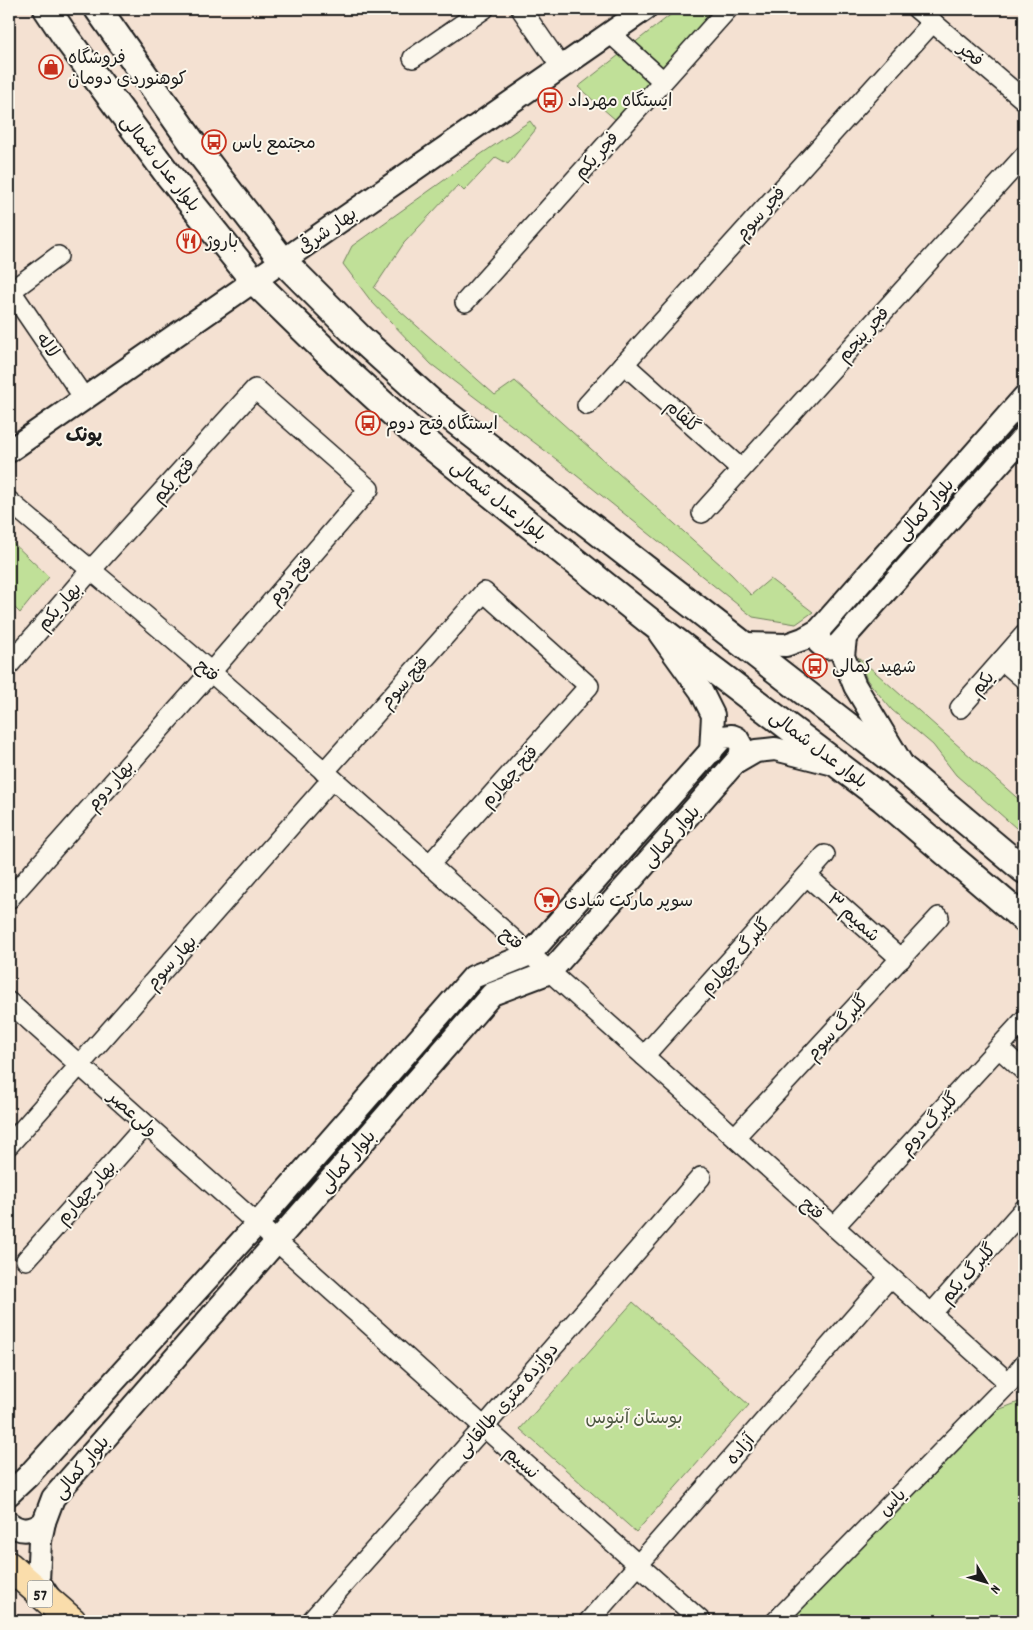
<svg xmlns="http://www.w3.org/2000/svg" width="1033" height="1630" font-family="Dekko,'Playpen Sans Arabic',sans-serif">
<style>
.green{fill:#c0e098;stroke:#6e7e5a}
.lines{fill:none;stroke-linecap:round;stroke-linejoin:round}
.minor-casing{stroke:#1c1c1c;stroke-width:22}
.tertiary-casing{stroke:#1c1c1c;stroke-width:26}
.secondary-casing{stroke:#1c1c1c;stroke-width:30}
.trunk-casing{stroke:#1c1c1c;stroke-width:31}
.minor{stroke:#fbf7ec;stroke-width:19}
.tertiary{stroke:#fbf7ec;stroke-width:22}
.secondary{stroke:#fbf7ec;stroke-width:26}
.trunk{stroke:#faddab;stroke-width:28}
.labels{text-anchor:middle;stroke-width:4;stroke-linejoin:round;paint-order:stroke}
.shield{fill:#fbf7ec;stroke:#5f5e5a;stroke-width:1}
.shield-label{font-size:16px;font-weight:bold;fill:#1c1c1c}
.street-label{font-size:18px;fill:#1c1c1c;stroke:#fbf7ec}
.poi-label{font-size:18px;fill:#1c1c1c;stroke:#fbf7ec;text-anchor:start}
.park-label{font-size:18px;fill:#4d5741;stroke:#fbf7ec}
.neighbourhood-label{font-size:19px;font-weight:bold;fill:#1c1c1c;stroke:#fbf7ec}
</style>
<rect width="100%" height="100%" fill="#f4e1d2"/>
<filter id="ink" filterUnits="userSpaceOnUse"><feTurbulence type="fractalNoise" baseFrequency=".02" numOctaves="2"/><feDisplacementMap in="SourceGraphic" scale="10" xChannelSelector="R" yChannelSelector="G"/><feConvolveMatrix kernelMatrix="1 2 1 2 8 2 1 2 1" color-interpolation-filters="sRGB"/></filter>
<g filter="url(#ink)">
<g class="green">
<path d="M678,9h41l-102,112 -39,-34z"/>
<path d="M530,121l6,8 -28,35 -12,-7 -32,34 -6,-6 -54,58 -30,45 121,107 20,-14 216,193 20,21 19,-16 43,33 -17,12 -43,-7 -197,-158 -125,-95 -60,-63 -28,-37 9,-18 119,-85z"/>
<path d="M9,539l40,38 -29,36 -11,-11z"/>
<path d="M858,657l166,147v31l-68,-60 -23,-30 -41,-35 -25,-30z"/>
<path d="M633,1302l116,103 -113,127 -116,-103z"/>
<path d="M1024,1400v221h-235l209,-211z"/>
</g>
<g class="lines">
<g class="minor-casing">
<g id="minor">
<path d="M521,9l40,58"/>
<path d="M917,9l107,91"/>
<path d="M610,33l53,48"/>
<path d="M413,58l71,-49"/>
<path d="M58,256l-47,35 73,107"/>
<path d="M465,302l263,-293"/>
<path d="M624,364l117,105"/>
<path d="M587,405l346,-383"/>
<path d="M9,501c68,58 137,114 204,173 268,233 530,472 796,709"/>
<path d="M702,513l322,-357"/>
<path d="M1002,660l22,19"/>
<path d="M9,665l81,-94 165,-182 114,100 -158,183 -202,227"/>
<path d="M960,708l64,-73"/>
<path d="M324,772l160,-180 105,94 -160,179"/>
<path d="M807,876l94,83"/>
<path d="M9,1002l692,619"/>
<path d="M999,1048l25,23"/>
<path d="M644,1056l181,-201"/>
<path d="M735,1137l204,-220"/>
<path d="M9,1145l323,-366"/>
<path d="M834,1227l190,-207"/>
<path d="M26,1260l120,-135"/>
<path d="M931,1314l93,-105"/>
<path d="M311,1621l173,-194 217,-250"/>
<path d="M589,1621l301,-344"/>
<path d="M776,1621l233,-238 15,-19"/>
</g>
</g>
<g class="tertiary-casing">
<g id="tertiary">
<path d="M9,451l636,-442"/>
<path d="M819,630v13c6,6 10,5 18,3l187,-210"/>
<path d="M660,634l41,57 12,24 -2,37"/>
<path d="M845,638l-2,18 12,30 48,80"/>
<path d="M743,644l43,1 17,-6 16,-9 205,-233"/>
<path d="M737,762l19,-11 19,-2 59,15"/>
<path d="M9,1494l19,-18 229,-252 216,-247 57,-23 193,-217 9,-1 5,2 5,9 -2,10 -190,215 -58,22 -439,504 -9,24 -4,19 -2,40 12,18"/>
<path d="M9,1523c11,10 24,8 35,-1"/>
</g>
</g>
<g class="secondary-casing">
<g id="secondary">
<path d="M47,9l20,30 100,134 87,108 83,81 73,67 242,194 231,176 141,120"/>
<path d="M98,9l98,139 87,113 77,77 71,64 475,369 118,99"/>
</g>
</g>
<g class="trunk-casing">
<path id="trunk" d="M9,1566l63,55"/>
</g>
<use href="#minor" class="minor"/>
<use href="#tertiary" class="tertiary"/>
<use href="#secondary" class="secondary"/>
<use href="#trunk" class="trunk"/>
</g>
</g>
<defs>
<g id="shop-ring" transform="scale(1.25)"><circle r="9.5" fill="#fbf7ec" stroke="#c8321e" stroke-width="1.5"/><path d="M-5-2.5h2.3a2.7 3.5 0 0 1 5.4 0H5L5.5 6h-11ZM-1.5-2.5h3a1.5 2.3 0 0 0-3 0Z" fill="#c8321e"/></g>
<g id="bus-ring" transform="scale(1.25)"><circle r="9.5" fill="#fbf7ec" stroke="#c8321e" stroke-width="1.5"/><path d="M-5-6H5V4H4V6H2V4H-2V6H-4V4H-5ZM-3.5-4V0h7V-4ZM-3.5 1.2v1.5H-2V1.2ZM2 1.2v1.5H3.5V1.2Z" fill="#c8321e"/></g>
<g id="restaurant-ring" transform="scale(1.25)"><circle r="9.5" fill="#fbf7ec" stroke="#c8321e" stroke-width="1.5"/><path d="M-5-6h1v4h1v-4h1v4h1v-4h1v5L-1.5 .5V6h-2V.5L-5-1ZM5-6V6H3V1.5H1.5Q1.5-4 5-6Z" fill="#c8321e"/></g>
<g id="supermarket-ring" transform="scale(1.25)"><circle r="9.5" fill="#fbf7ec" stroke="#c8321e" stroke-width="1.5"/><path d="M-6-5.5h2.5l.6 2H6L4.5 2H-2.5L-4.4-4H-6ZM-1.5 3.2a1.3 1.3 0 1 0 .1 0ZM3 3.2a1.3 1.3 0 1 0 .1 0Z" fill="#c8321e"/></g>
</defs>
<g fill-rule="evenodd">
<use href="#shop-ring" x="51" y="67"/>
<use href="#bus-ring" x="550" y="100"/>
<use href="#bus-ring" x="214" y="142"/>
<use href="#restaurant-ring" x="189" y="241"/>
<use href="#bus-ring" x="368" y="423"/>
<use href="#bus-ring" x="815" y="666"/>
<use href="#supermarket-ring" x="547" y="900"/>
</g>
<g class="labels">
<rect class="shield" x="27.5" y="1580.5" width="25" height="27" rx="4"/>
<g class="shield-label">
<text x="40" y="1600">57</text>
</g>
<g class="street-label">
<text transform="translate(971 54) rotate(40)" y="6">فجر</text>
<text transform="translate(596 155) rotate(-48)" y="6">فجر یکم</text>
<text transform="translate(161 163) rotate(52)" y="6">بلوار عدل شمالی</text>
<text transform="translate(760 213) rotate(-48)" y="6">فجر سوم</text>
<text transform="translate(327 230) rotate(-35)" y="6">بهار شرقی</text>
<text transform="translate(863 334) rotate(-48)" y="6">فجر پنجم</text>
<text transform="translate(48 345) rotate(55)" y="6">لاله</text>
<text transform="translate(683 416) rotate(42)" y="6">گلفام</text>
<text transform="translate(173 480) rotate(-48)" y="6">فتح یکم</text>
<text transform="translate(499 500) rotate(39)" y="6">بلوار عدل شمالی</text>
<text transform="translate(925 509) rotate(-48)" y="6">بلوار کمالی</text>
<text transform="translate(290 580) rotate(-49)" y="6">فتح دوم</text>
<text transform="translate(59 606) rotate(-49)" y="6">بهار یکم</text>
<text transform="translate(208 670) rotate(41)" y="6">فتح</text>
<text transform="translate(404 682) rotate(-48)" y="6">فتح سوم</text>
<text transform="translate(982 683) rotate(-49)" y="6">یکم</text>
<text transform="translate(819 749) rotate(37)" y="6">بلوار عدل شمالی</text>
<text transform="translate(509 776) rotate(-48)" y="6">فتح چهارم</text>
<text transform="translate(110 785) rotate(-48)" y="6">بهار دوم</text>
<text transform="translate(671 836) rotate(-48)" y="6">بلوار کمالی</text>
<text transform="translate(854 917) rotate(42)" y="6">شمیم ۳</text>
<text transform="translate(512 938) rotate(41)" y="6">فتح</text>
<text transform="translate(735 956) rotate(-48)" y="6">گلبرگ چهارم</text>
<text transform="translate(171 962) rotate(-48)" y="6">بهار سوم</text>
<text transform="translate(837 1027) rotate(-47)" y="6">گلبرگ سوم</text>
<text transform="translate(133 1113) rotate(42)" y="6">ولی‌عصر</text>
<text transform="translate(929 1123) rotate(-47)" y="6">گلبرگ دوم</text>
<text transform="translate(347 1161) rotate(-49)" y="6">بلوار کمالی</text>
<text transform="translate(86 1192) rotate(-48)" y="6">بهار چهارم</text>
<text transform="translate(813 1208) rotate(42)" y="6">فتح</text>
<text transform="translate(968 1273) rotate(-48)" y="6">گلبرگ یکم</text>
<text transform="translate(507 1400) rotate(-49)" y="6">دوازده متری طالقانی</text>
<text transform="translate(740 1449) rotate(-49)" y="6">آزاده</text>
<text transform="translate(522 1462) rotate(42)" y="6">نسیم</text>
<text transform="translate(81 1467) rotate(-50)" y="6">بلوار کمالی</text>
<text transform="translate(892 1502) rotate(-46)" y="6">یاس</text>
</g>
<g class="poi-label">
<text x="68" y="63">فروشگاه<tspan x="68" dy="21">کوهنوردی دومان</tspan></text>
<text x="568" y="106">ایستگاه مهرداد</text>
<text x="232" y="148">مجتمع یاس</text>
<text x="206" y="247">باروژ</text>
<text x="386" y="429">ایستگاه فتح دوم</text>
<text x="832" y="672">شهید کمالی</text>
<text x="564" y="906">سوپر مارکت شادی</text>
</g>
<g class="park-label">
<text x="634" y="1423">بوستان آبنوس</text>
</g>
<g class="neighbourhood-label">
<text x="84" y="441">پونک</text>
</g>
</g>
<rect width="1033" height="1630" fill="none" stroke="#fbf7ec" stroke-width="30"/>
<rect x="15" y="15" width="1003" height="1600" fill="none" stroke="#1c1c1c" stroke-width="2" filter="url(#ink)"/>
<g transform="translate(986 1582) rotate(128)" stroke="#fbf7ec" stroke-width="4" paint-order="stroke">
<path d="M0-4L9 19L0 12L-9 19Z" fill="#1c1c1c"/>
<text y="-8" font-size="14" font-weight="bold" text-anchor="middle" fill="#1c1c1c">N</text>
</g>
</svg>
